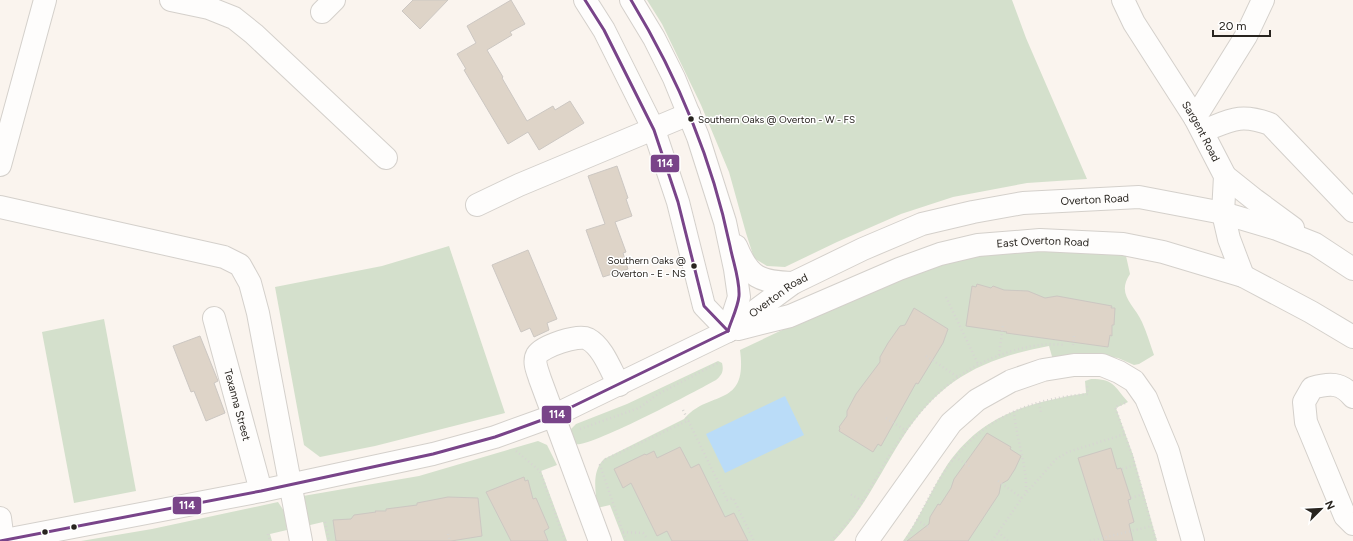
<svg xmlns="http://www.w3.org/2000/svg" width="1353" height="541" font-family="Figtree,sans-serif">
<style>
.green{fill:#d4e0cc}
.water{fill:#badcf8}
.building{fill:#ded4c8;stroke:#ccc7c2}
.lines{fill:none;stroke-linecap:round;stroke-linejoin:round}
.minor-casing{stroke:#d4d0cb;stroke-width:24}
.path{stroke:#d7d5d2;stroke-width:2.5;stroke-dasharray:1 3;stroke-linecap:butt}
.minor{stroke:#fefdfc;stroke-width:22}
.bus-1-casing{stroke:#fff;stroke-width:6}
.bus-1{stroke:#794489;stroke-width:3}
.bus-dot{fill:#28241f;stroke:#fff;stroke-width:1.5}
.labels{text-anchor:middle;stroke-width:3;stroke-linejoin:round;paint-order:stroke}
.bus-label{font-size:10px;fill:#28241f;stroke:#fff;text-anchor:start}
.street-label{font-size:11px;fill:#28241f;stroke:#fff}
.line-badge{stroke:#fff;stroke-width:1.5}
.badge-label{font-size:11px;text-anchor:middle;font-weight:bold;fill:#fff}
</style>
<rect width="100%" height="100%" fill="#faf4ee"/>
<g class="green">
<path d="M647,0h365l14,38 61,141 -60,4 -74,14 -52,17 -64,28 -52,25 -18,-1 -13,-8 -8,-25 -17,-61 -28,-67 -39,-81z"/>
<path d="M449,246l56,167 -130,33 -55,11 -16,-12 -29,-158 107,-21z"/>
<path d="M1105,248l21,8 4,18c-14,21 4,30 12,48 5,11 8,22 12,33l-15,9 -5,1 -16,-7 -16,-2 -49,4 -4,-14c-65,12 -109,33 -146,91 -23,36 -39,72 -69,104h-210l-14,-36 -13,3c-1,-17 -6,-36 7,-49l80,-40c25,-30 64,-10 56,-69l95,-45 129,-53z"/>
<path d="M104,319l32,172 -62,12 -32,-171z"/>
<path d="M718,361l4,2c2,8 0,12 -6,17 -18,10 -128,69 -141,64l-6,-13 7,-7 51,-20z"/>
<path d="M1091,379c23,0 23,7 37,23l-12,6 17,47 24,86h-254c16,-22 27,-48 41,-71 35,-55 83,-67 142,-77l-1,-12z"/>
<path d="M538,441l9,4 10,20 -16,6 26,70h-240l-4,-19 -17,4 -3,-30 116,-20z"/>
<path d="M278,502l6,9 3,19 -17,4 2,7h-191l71,-12z"/>
</g>
<path class="water" d="M785,396l19,39 -79,38 -19,-39z"/>
<g class="building">
<path d="M413,0h35l-28,29 -18,-18z"/>
<path d="M511,0l14,24 -15,8 2,3 -25,15 16,27 -1,1 25,43 26,-15 2,4 15,-9 14,22 -45,27 -11,-18 -20,12 -44,-74 2,-1 -9,-15 19,-11 -9,-17z"/>
<path d="M617,166l11,32 -2,1 6,17 -17,6 11,30 -3,1 5,16 -25,8 -17,-47 19,-6 -17,-48z"/>
<path d="M528,250l29,69 -10,4 2,7 -15,7 -4,-9 -9,4 -29,-67z"/>
<path d="M977,284l14,4 2,-2 11,4 24,1 17,7 12,-2 55,10 -1,2h4l-1,17h-2v11l-2,-1 -2,12 -102,-14 1,-1 -41,-6 6,-40 4,1z"/>
<path d="M914,308l34,21 -5,14 -25,41 -2,-1 -35,63 -3,-2 -5,8 -34,-21 1,-3 -1,-1 8,-11v-5l9,-17 24,-32v-5l8,-14 12,-17 5,-1z"/>
<path d="M200,336l18,45 -4,2 11,30 -19,8 -12,-30 -3,1 -18,-46z"/>
<path d="M987,433l24,14 -1,2 11,7 -6,13 -7,11 -7,4 -2,10 -31,47h-61l22,-17 1,-7 8,-13 2,1 11,-17 3,-9z"/>
<path d="M680,447l11,21 8,-4 26,53 9,-4 14,28h-76l-5,-10 -10,5 -26,-53 -8,5 -9,-19 31,-15 1,1 8,-4 3,7z"/>
<path d="M1111,448l6,21 4,-1 10,31 -3,1 6,22 -5,2 4,17h-29l-26,-83z"/>
<path d="M524,477l1,4 3,-1 5,19 3,-1 13,30 -5,3 4,10h-37l-25,-49z"/>
<path d="M448,497l30,1 4,38 -31,5h-115l-3,-21 18,-1 3,-4 22,-3 -1,-1h11v-2l31,-4v-2z"/>
</g>
<g class="lines">
<g class="minor-casing">
<g id="minor">
<path d="M171,0l38,8 25,10 20,16 132,124"/>
<path d="M585,0l19,30 50,100 24,72 26,104 24,25"/>
<path d="M631,0l23,38 20,40 24,59 27,85 10,47 4,28 -11,34"/>
<path id="s1" d="M1123,0l11,23 61,95 30,58 -2,37 6,26 14,37"/>
<path d="M322,12l12,-12"/>
<path d="M1195,118l51,-82 17,-36"/>
<path d="M1203,131c28,-11 37,-18 67,-7l83,87"/>
<path d="M0,165l45,-165"/>
<path d="M1225,176l30,24 38,28"/>
<path d="M477,205l42,-20 170,-71"/>
<path d="M0,207l224,50 16,8 10,18 8,30 43,228"/>
<path d="M736,246c13,32 24,36 57,37"/>
<path id="s2" d="M214,318l47,173"/>
<path id="s3" d="M738,329l52,-13 109,-47 41,-15 38,-9 62,-5 83,4 40,8 80,24 68,36 42,25"/>
<path d="M1353,397c-12,-15 -24,-14 -41,-9l-8,14 2,20 39,94 8,8"/>
<path d="M0,518l3,23"/>
<path id="s4" d="M0,541l261,-50 172,-37 62,-17 58,-21 175,-85 65,-48 70,-34 59,-25 51,-12 50,-9 116,-6 84,16 54,16 38,15 38,25"/>
<path d="M600,541l-60,-162c-2,-7 -7,-17 -3,-24 6,-9 41,-21 51,-16 15,8 23,32 31,46"/>
<path d="M867,541l84,-118 26,-23 34,-19 32,-11 31,-5h28l17,7 15,9 12,17 22,53 25,90"/>
</g>
</g>
<g class="path">
<path d="M946,297l32,67"/>
<path d="M1073,345l1,-9"/>
<path d="M999,355l4,-30"/>
<path d="M926,356l32,21"/>
<path d="M1039,403l2,9"/>
<path d="M1125,403l-10,4 18,51 23,83"/>
<path d="M683,410l44,90 6,-2 21,43"/>
<path d="M1014,411c2,28 13,53 12,81"/>
<path d="M886,418l19,12"/>
<path d="M580,429l59,-21 19,-14 62,-32"/>
<path d="M516,451l24,20 25,70"/>
<path d="M955,457l16,10"/>
<path d="M1122,469l13,-4"/>
<path d="M998,481l24,17"/>
<path d="M1131,498l12,-4"/>
<path d="M863,501c37,-66 71,-127 149,-150 17,-5 33,-8 51,-6"/>
<path d="M917,520l13,8"/>
<path d="M325,522l4,19"/>
<path d="M623,532l20,1 3,4"/>
<path d="M998,532l10,9"/>
<path d="M268,534l2,7"/>
<path d="M448,534l2,7"/>
<path d="M626,541l-26,-76 6,-6 83,-39"/>
<path d="M831,541l18,-20 14,-20 -13,-7"/>
<path d="M905,541c13,-21 23,-43 36,-64 34,-55 84,-78 147,-83l-1,-9"/>
<path d="M992,541l30,-43 34,-39 12,-7 57,-18"/>
<path d="M1090,541l62,-15"/>
</g>
<use href="#minor" class="minor"/>
<g class="bus-1-casing">
<g id="bus-1">
<path d="M585,0l19,30 50,100 24,72 26,104 24,25"/>
<path d="M631,0c46,76 81,159 99,246 3,16 10,34 9,50 -1,11 -8,25 -11,35"/>
<path d="M0,541l261,-50 172,-37 62,-17 58,-21 175,-85"/>
</g>
</g>
<use href="#bus-1" class="bus-1"/>
</g>
<g class="bus-dot">
<circle cx="691" cy="119" r="3.5"/>
<circle cx="694" cy="266" r="3.5"/>
<circle cx="74" cy="527" r="3.5"/>
<circle cx="45" cy="532" r="3.5"/>
</g>
<g class="labels">
<g class="bus-label">
<text x="698" y="123">Southern Oaks @ Overton - W - FS</text>
<text x="686" y="264" text-anchor="end">Southern Oaks @<tspan x="686" dy="13">Overton - E - NS</tspan></text>
</g>
<g class="street-label">
<text dy="4" stroke="none"><textPath href="#s1" startOffset="153">Sargent Road</textPath></text>
<text dy="4" stroke="none"><textPath href="#s4" startOffset="1160">Overton Road</textPath></text>
<text dy="4" stroke="none"><textPath href="#s3" startOffset="320">East Overton Road</textPath></text>
<text dy="4" stroke="none"><textPath href="#s4" startOffset="824">Overton Road</textPath></text>
<text dy="4" stroke="none"><textPath href="#s2" startOffset="90">Texanna Street</textPath></text>
</g>
</g>
<g class="line-badge">
<rect x="650" y="154" width="30" height="19" rx="4" fill="#794489"/>
<rect x="541" y="405" width="31" height="19" rx="4" fill="#794489"/>
<rect x="172" y="496" width="30" height="19" rx="4" fill="#794489"/>
</g>
<g class="badge-label">
<text x="665" y="167">114</text>
<text x="557" y="418">114</text>
<text x="187" y="509">114</text>
</g>
<g transform="translate(1321 509) rotate(66)" stroke="#ffffff" stroke-width="3" paint-order="stroke">
<path d="M0-3L7 15L0 10L-7 15Z" fill="#28241f"/>
<text y="-6" font-size="11" font-weight="bold" text-anchor="middle" fill="#28241f">N</text>
</g>
<path d="M1213 30v6h57v-6" fill="none" stroke="#28241f" stroke-width="2"/>
<text x="1219" y="30" font-size="12" fill="#28241f" stroke="#ffffff" stroke-width="3" paint-order="stroke">20 m</text>
</svg>
